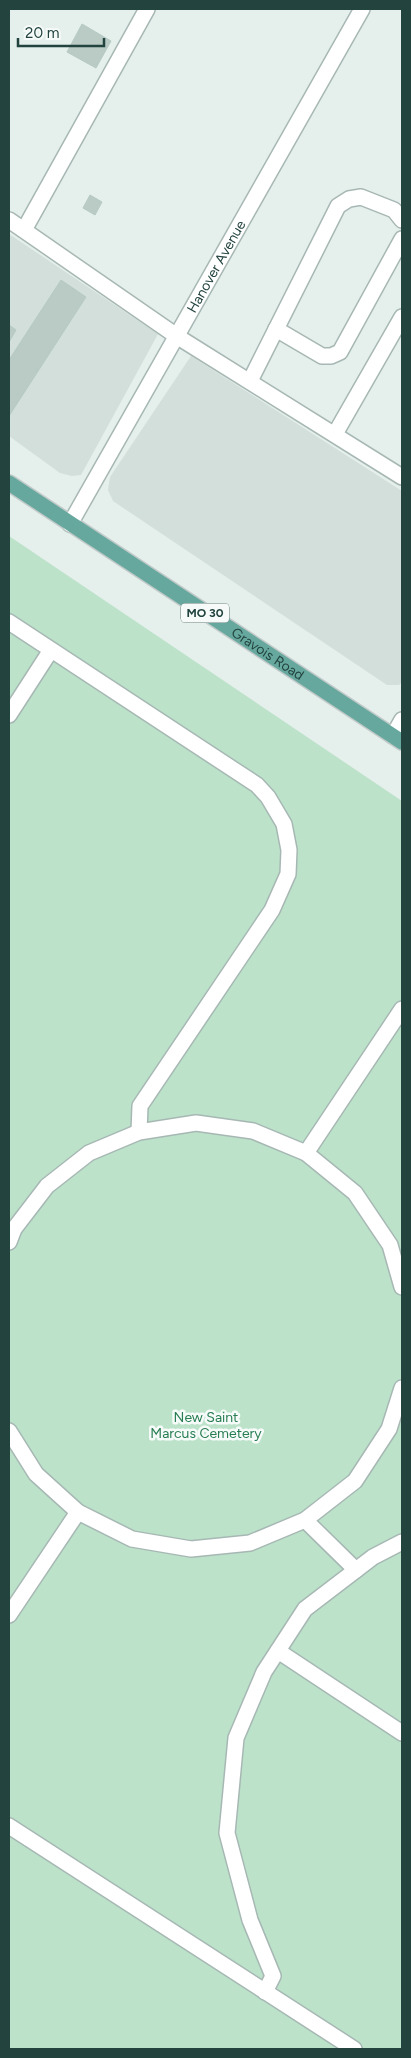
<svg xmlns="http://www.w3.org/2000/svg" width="411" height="2058" font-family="Figtree,sans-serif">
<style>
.built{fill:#d3dfdb}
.green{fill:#bce2ca}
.building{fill:#bacac5;stroke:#b6cac4}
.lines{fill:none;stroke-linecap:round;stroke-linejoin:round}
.minor-casing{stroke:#a7b8b4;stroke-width:18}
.major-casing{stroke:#c1cac9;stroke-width:18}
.minor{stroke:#fff;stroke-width:15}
.major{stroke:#66a89e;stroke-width:15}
.labels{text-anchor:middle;stroke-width:5;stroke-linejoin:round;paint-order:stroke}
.shield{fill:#f6fbf9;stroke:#627a76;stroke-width:1}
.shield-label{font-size:12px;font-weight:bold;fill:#22433e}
.street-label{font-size:14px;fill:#22433e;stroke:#f6fbf9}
.park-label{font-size:14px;fill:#287e52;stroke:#f6fbf9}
</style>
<rect width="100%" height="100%" fill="#e5efec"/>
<g class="built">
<path d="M9,234l149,100 -77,141 -9,1 -12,-3 -51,-37z"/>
<path d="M191,356l211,135v191l-3,3h-12l-274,-184 -5,-11 2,-13z"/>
</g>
<path class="green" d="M9,536l393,265v1248h-393z"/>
<g class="building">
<path d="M82,24l29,17 -15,27 -29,-16z"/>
<path d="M90,195l12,7 -7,13 -12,-7z"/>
<path d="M61,280l25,17 -77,119v-56z"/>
<path d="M9,325l7,5 -7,12z"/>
</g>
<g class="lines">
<g class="minor-casing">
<g id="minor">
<path d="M9,220l169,117 224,140"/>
<path d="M24,230l123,-221"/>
<path d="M276,329l46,27h9l9,-4 62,-113"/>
<path d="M250,381l88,-175 11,-7 12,-2 33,13 8,10"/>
<path d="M335,434l67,-117"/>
<path id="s1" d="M70,524l292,-515"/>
<path d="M9,622l248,163 11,12 16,27 5,26 -1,24 -16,36 -132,196 -1,26"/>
<path d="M9,715l42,-65"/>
<path d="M393,736l9,-16"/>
<path d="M306,1153l96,-144"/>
<path d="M9,1242l5,-13 33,-43 42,-33 50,-21 57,-9 57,8 53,22 49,40 35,52 12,42"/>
<path d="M9,1431l27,43 42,38 54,27 59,10 59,-6 55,-23 50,-39 34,-52 13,-41"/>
<path d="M305,1520l51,50"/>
<path d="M9,1615l69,-103"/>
<path d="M278,1651l124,82"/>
<path d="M9,1826l345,223"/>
<path d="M265,1992l8,-16 -23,-56 -23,-87 9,-95 28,-66 41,-63 68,-52 29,-15"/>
</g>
</g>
<g class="major-casing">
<g id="major">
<path id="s2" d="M9,483l393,259"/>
</g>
</g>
<use href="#minor" class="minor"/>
<use href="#major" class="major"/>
</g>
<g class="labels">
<rect class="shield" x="181" y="603.5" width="48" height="19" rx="4"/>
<g class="shield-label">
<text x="205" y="617">MO 30</text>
</g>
<g class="street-label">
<text dy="5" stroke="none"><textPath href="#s1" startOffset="296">Hanover Avenue</textPath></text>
<text dy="5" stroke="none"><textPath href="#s2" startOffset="310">Gravois Road</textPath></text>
</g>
<g class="park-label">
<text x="206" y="1422">New Saint<tspan x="206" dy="16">Marcus Cemetery</tspan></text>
</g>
</g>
<rect width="411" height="2058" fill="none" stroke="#22433e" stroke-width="20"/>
<path d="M18 38v8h86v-8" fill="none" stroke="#22433e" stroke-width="2.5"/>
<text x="25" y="38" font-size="15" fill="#22433e" stroke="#f6fbf9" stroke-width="4" paint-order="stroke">20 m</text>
</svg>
